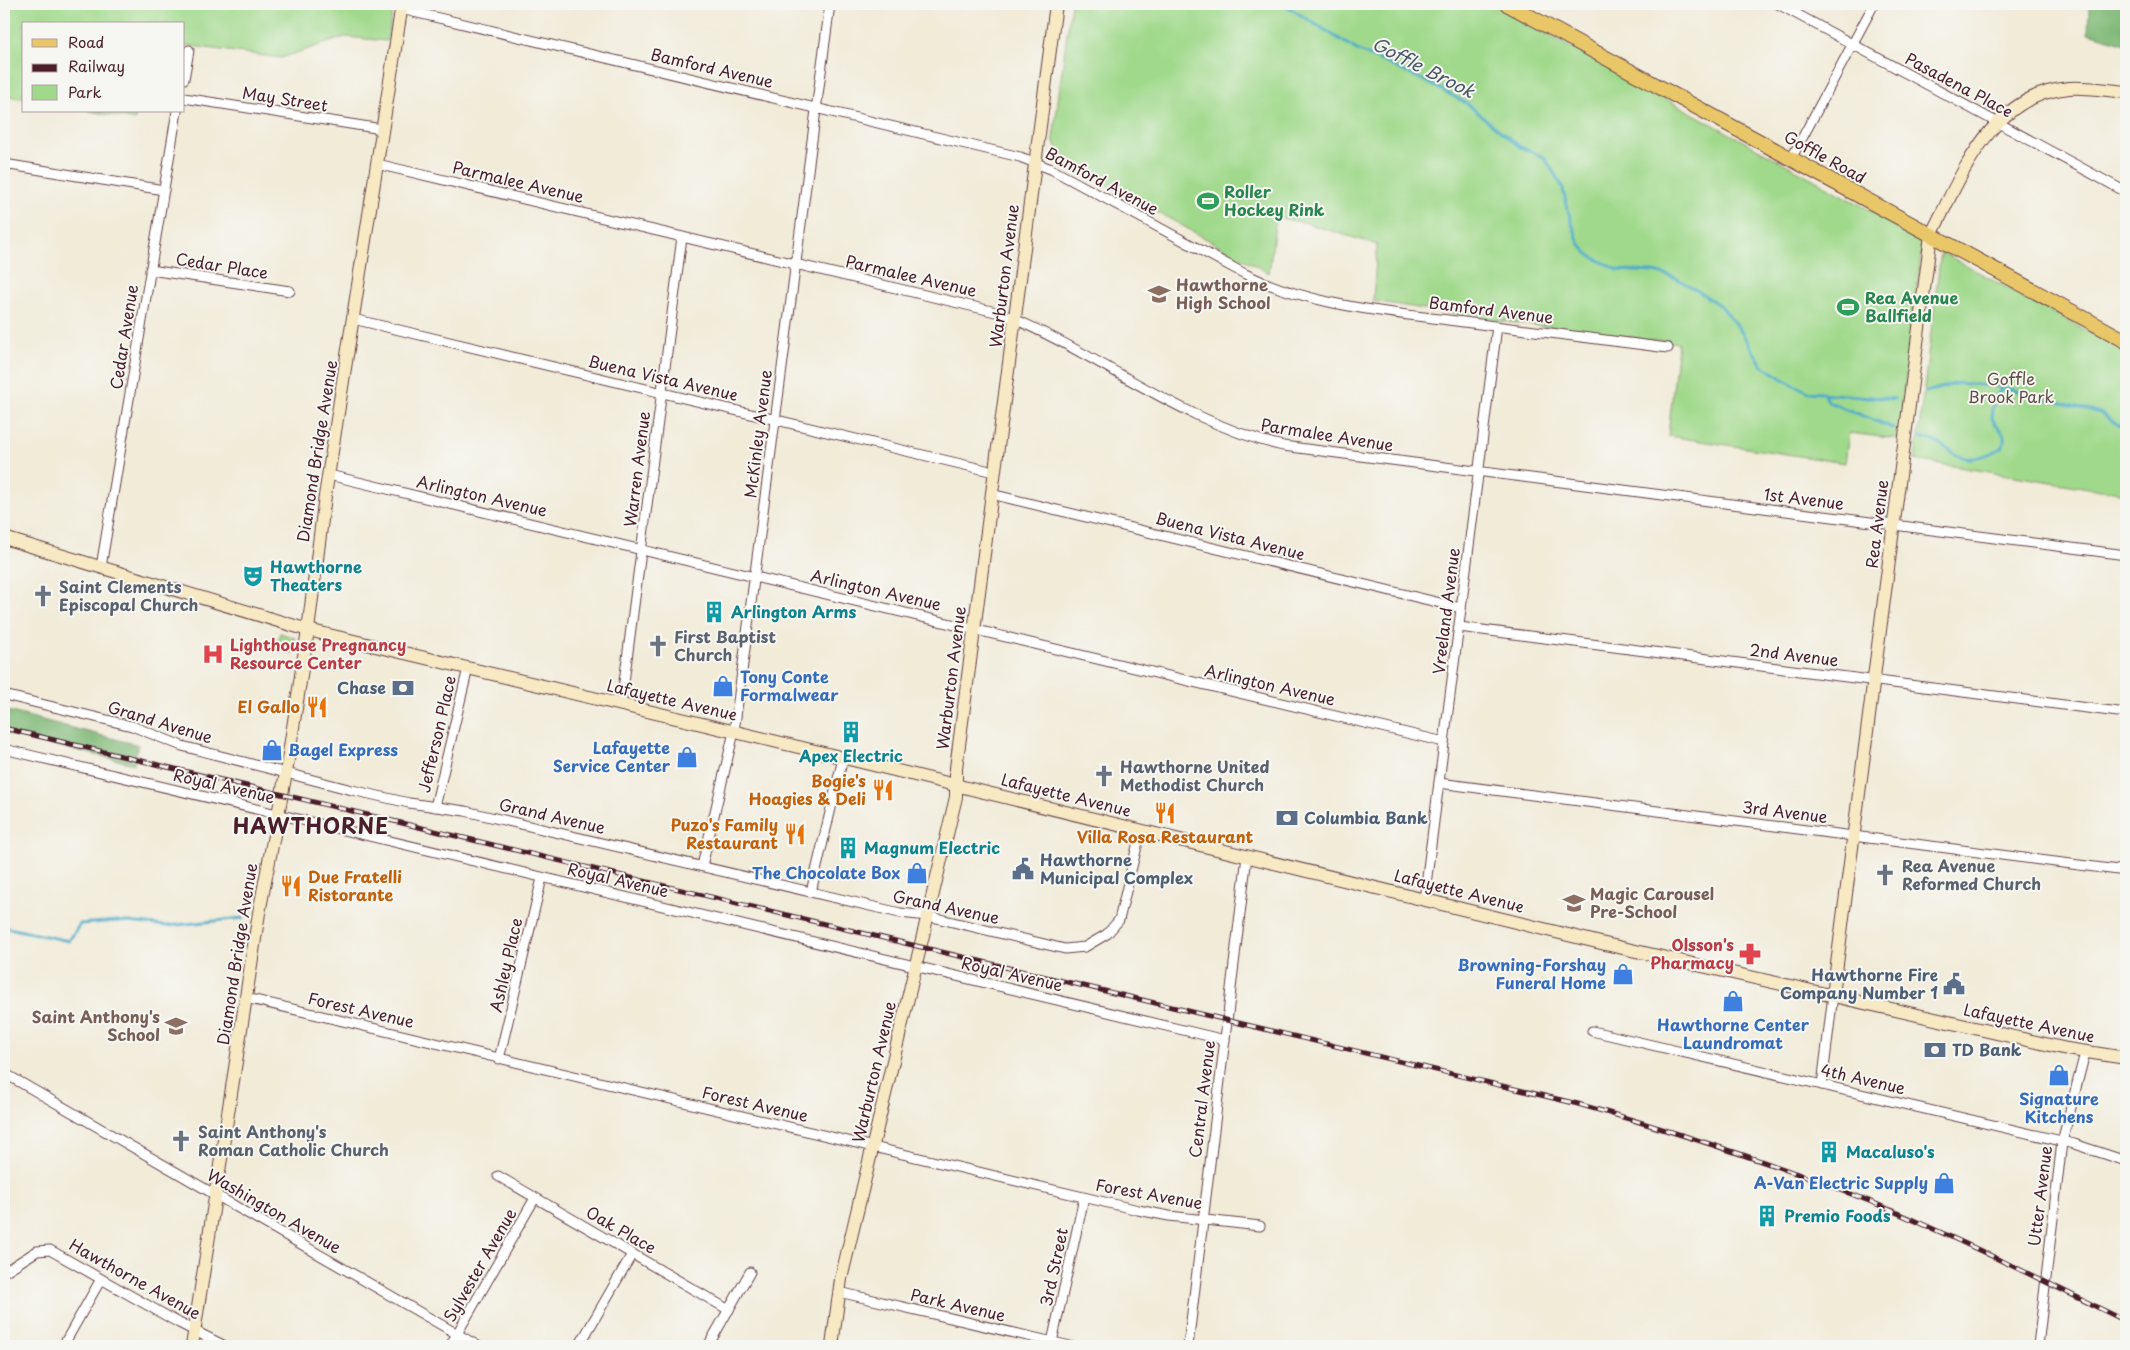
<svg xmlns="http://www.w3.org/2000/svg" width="2130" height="1350" font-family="'Playpen Sans',sans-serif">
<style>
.green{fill:#a0d98b;stroke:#757c5b}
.forest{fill:#80b977;stroke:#656c51}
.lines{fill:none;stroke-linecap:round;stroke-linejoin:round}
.stream{stroke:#49aac8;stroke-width:3}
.street-casing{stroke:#633e45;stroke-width:11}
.secondary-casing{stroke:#633e45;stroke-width:14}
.primary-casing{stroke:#633e45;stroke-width:16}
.street{stroke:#fff;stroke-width:9}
.secondary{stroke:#f6e9c3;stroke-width:12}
.primary{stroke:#e9c769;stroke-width:14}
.rail-casing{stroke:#4a1f2b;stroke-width:5}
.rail{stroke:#f6f6f2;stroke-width:3;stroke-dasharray:9;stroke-linecap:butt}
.labels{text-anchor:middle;stroke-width:4;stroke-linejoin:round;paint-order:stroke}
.street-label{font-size:16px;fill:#4a1f2b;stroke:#f6f6f2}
.leisure-label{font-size:16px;font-weight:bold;fill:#27864d;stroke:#f6f6f2;text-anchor:start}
.education-label{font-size:16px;font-weight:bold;fill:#785e54;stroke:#f6f6f2;text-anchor:start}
.park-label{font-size:16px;fill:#604e43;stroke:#f6f6f2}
.culture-label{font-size:16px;font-weight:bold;fill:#0d838f;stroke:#f6f6f2;text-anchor:start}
.worship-label{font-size:16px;font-weight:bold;fill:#5b616d;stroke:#f6f6f2;text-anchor:start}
.health-label{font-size:16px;font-weight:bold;fill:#be3a42;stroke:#f6f6f2;text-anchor:start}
.shop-label{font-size:16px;font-weight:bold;fill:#366cbe;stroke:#f6f6f2;text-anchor:end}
.service-label{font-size:16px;font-weight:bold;fill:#4e5e75;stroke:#f6f6f2;text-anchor:start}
.food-label{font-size:16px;font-weight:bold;fill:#c56008;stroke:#f6f6f2;text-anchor:end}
.water-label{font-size:18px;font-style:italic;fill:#4a576a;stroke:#f6f6f2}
.district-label{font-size:21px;font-weight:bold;letter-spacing:1px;fill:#4a1f2b;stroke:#f6f6f2}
</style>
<rect width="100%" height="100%" fill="#f6f6f2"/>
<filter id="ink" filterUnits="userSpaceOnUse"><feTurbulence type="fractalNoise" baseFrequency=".02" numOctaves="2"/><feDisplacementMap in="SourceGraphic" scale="10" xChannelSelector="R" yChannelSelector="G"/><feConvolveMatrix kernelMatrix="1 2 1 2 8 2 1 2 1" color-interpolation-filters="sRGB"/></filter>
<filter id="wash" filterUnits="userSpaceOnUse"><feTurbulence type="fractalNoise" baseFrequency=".0096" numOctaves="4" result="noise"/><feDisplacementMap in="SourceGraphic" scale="20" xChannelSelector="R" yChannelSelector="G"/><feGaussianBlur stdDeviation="1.12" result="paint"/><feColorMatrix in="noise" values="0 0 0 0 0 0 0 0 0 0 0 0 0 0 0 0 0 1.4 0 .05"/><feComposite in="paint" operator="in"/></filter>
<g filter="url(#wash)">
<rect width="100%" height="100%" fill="#f1ebd8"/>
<g class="green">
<path d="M4,4h390l-7,37 -42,-4 -64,21 -97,-13v-21h-160v75l-20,-4z"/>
<path d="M1071,4h421l431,235 -25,200 -49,-6 -4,30 -177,-27 10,-93 -184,-23 -121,-19 4,-56 -71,-22 -30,-6 -7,56 -209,-114 -7,-21z"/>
<path d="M89,111h48l-2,9z"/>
<path d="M1941,252l185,100v142l-211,-34z"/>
<path d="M280,633l15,5 -2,15 -17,-2z"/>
</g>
<g class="forest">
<path d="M2086,4h40v40l-38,-11 1,-28z"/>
<path d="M4,710l134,35 -4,19 -130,-31z"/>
</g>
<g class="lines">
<g class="stream">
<path d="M1283,4l74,46 70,32 39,21 54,44 24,10 18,29 9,35 8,22 10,12 29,15 36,2 22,6 22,13 24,16 20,26 20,32 26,17 21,10 86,7"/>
<path d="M1926,392l32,-9 44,4 98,26 26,17"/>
<path d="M1824,394l5,8 64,26"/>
<path d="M1920,437c41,9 32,36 82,11 8,-18 -7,-18 -10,-31 -2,-11 6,-22 10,-30"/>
<path d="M4,927l65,14 11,-17 37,-3 50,5 76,-8"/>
</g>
</g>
</g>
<g filter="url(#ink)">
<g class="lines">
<g class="street-casing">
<g id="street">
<path d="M1778,4l348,188"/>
<path d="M401,9l619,148 31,12 194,105c64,31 134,37 203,46 73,9 147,19 220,28"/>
<path d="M184,79l5,-29"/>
<path d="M184,98l198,31"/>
<path d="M1791,159l83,-155"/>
<path d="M4,164l160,26"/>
<path d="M377,164l623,149c97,39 180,109 283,133l843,109"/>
<path d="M150,270l140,21"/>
<path d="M353,319l641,153"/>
<path d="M329,475l1115,267"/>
<path d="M991,494l470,114"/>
<path d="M101,567l76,-456"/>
<path d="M1459,627l667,86"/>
<path d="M4,695l128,31 50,20 170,44 57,13 56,8 435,102 28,3 137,33 20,-2 22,-13 12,-14 22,-90"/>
<path d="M621,705l61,-468"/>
<path d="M4,749l1221,291"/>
<path d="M1439,783l687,88"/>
<path d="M435,807l33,-139"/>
<path d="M702,866l32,-134 96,-728"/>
<path d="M811,892l32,-134"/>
<path d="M1424,900l73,-574"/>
<path d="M246,998l892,212 31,6 91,10"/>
<path d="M1592,1031l482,113 52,17"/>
<path d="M499,1059l43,-181"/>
<path d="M4,1073l474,273"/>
<path d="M1822,1085l11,-90"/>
<path d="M498,1176l231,134"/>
<path d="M4,1272l33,-21 13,-1 129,73 46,23"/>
<path d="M839,1292l231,54"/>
<path d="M1052,1342l32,-144"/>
<path d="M63,1346l38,-67"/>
<path d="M450,1346l85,-148"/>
<path d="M579,1346l53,-92"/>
<path d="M708,1346l42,-74"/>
<path d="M1188,1346l59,-490"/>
<path d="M2038,1346l24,-204 23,-89"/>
</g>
</g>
<g class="secondary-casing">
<g id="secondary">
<path d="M4,538l304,92 549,131 748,183 462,105 59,9"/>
<path d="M1833,995l98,-760c31,-60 59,-140 138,-147 18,-1 38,2 57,4"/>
<path d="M192,1346l67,-433 27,-140 22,-143 17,-134 77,-492"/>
<path d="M832,1346l9,-67 115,-482v-29l100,-764"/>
</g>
</g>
<g class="primary-casing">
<path id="primary" d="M1507,4l619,337"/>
</g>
<use href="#street" class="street"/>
<use href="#secondary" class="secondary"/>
<use href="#primary" class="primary"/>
<g class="rail-casing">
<path id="rail" d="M4,728l1574,376c98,28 196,59 291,97 87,36 172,79 257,120"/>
</g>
<use href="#rail" class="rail"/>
</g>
</g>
<defs>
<g id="stadium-bare" transform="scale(1.725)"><path d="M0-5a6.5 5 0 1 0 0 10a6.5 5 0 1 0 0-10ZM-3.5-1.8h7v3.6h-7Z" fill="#2e9e5b" stroke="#f6f6f2" stroke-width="2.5" paint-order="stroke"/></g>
<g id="school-bare" transform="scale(1.725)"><path d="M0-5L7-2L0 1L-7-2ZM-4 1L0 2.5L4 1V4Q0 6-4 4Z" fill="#8d6e63" stroke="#f6f6f2" stroke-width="2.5" paint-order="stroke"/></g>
<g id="theatre-bare" transform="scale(1.725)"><path d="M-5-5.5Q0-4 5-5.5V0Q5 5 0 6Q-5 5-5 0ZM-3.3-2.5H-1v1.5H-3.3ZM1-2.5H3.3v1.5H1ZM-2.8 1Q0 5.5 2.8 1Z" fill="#0f9aa8" stroke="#f6f6f2" stroke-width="2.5" paint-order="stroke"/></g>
<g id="church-bare" transform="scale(1.725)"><path d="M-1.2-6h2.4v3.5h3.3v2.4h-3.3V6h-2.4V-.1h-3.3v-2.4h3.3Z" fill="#6b7280" stroke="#f6f6f2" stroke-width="2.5" paint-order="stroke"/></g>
<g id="building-bare" transform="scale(1.725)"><path d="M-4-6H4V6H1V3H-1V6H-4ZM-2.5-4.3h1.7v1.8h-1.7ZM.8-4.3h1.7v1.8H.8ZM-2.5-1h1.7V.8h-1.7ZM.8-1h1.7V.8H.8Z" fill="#0f9aa8" stroke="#f6f6f2" stroke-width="2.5" paint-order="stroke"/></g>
<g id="hospital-bare" transform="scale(1.725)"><path d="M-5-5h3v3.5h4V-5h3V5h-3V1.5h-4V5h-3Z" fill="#e0444e" stroke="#f6f6f2" stroke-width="2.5" paint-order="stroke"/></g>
<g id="shop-bare" transform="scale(1.725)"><path d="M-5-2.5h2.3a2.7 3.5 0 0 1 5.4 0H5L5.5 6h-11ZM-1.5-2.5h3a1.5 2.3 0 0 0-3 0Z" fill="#3f7fe0" stroke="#f6f6f2" stroke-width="2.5" paint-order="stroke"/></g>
<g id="bank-bare" transform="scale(1.725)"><path d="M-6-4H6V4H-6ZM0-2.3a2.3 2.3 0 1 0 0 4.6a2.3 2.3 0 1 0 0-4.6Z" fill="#5c6f8a" stroke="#f6f6f2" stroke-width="2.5" paint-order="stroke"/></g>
<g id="restaurant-bare" transform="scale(1.725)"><path d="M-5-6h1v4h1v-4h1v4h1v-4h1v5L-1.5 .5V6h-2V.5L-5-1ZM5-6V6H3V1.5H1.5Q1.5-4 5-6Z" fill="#e8710a" stroke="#f6f6f2" stroke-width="2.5" paint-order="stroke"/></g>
<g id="civic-bare" transform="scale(1.725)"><path d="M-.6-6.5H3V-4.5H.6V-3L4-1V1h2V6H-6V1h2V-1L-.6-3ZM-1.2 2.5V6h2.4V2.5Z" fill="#5c6f8a" stroke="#f6f6f2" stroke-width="2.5" paint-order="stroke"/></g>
<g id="pharmacy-bare" transform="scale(1.725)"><path d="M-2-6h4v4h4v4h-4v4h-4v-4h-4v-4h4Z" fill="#e0444e" stroke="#f6f6f2" stroke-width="2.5" paint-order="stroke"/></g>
</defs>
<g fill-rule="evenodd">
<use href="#stadium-bare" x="1208" y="201"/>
<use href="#school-bare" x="1159" y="294"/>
<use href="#stadium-bare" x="1848" y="307"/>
<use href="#theatre-bare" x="253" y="576"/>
<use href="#church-bare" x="43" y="596"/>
<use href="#building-bare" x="714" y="612"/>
<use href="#church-bare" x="658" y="646"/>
<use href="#hospital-bare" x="213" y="654"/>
<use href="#shop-bare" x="723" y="686"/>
<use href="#bank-bare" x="403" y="688"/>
<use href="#restaurant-bare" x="317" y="707"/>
<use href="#building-bare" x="851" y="732"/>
<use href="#shop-bare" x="272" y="750"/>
<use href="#shop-bare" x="687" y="757"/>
<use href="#church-bare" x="1104" y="776"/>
<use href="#restaurant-bare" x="883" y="790"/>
<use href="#restaurant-bare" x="1165" y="813"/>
<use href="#bank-bare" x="1287" y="818"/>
<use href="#restaurant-bare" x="795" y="834"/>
<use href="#building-bare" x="848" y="848"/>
<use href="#civic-bare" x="1023" y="869"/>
<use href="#shop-bare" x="917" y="873"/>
<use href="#church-bare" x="1885" y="875"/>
<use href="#restaurant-bare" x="291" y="886"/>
<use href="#school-bare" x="1574" y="903"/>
<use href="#pharmacy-bare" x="1750" y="954"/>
<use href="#shop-bare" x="1623" y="974"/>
<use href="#civic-bare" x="1954" y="984"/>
<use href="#shop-bare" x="1733" y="1001"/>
<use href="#school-bare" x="176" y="1026"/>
<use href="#bank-bare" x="1935" y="1050"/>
<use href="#shop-bare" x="2059" y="1075"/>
<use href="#church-bare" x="181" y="1141"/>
<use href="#building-bare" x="1829" y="1152"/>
<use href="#shop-bare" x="1944" y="1183"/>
<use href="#building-bare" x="1767" y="1216"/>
</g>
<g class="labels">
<g class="street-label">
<text transform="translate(712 68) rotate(13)" y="6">Bamford Avenue</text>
<text transform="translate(1959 85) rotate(28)" y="6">Pasadena Place</text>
<text transform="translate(285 99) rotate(9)" y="6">May Street</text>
<text transform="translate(1825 157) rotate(29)" y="6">Goffle Road</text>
<text transform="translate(1102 181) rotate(28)" y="6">Bamford Avenue</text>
<text transform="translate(518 182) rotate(13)" y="6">Parmalee Avenue</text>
<text transform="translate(222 266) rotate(9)" y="6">Cedar Place</text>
<text transform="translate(911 276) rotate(13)" y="6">Parmalee Avenue</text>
<text transform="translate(1004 276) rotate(-83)" y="6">Warburton Avenue</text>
<text transform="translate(1491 310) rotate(7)" y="6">Bamford Avenue</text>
<text transform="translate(124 337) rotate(-81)" y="6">Cedar Avenue</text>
<text transform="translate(663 378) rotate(13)" y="6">Buena Vista Avenue</text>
<text transform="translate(758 434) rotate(-83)" y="6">McKinley Avenue</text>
<text transform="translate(1327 435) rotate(9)" y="6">Parmalee Avenue</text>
<text transform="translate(317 451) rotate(-81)" y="6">Diamond Bridge Avenue</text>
<text transform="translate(637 469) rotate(-83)" y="6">Warren Avenue</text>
<text transform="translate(482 496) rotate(13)" y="6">Arlington Avenue</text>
<text transform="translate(1804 499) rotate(7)" y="6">1st Avenue</text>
<text transform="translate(1877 524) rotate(-83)" y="6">Rea Avenue</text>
<text transform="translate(1230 536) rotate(14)" y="6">Buena Vista Avenue</text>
<text transform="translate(876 590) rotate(13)" y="6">Arlington Avenue</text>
<text transform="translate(1446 611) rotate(-83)" y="6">Vreeland Avenue</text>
<text transform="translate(1794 655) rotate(7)" y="6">2nd Avenue</text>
<text transform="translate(951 678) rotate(-83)" y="6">Warburton Avenue</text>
<text transform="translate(1270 685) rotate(13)" y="6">Arlington Avenue</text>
<text transform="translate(672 700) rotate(13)" y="6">Lafayette Avenue</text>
<text transform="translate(160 722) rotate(17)" y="6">Grand Avenue</text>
<text transform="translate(437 734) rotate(-77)" y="6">Jefferson Place</text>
<text transform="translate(224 786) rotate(13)" y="6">Royal Avenue</text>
<text transform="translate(1066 795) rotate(14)" y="6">Lafayette Avenue</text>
<text transform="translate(1785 812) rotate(7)" y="6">3rd Avenue</text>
<text transform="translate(552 816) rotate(13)" y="6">Grand Avenue</text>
<text transform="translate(618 880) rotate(13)" y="6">Royal Avenue</text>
<text transform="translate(1459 891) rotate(14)" y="6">Lafayette Avenue</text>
<text transform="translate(946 907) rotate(12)" y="6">Grand Avenue</text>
<text transform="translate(237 954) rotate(-81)" y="6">Diamond Bridge Avenue</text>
<text transform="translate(506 965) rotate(-77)" y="6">Ashley Place</text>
<text transform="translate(1012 974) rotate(13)" y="6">Royal Avenue</text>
<text transform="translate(361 1010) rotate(13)" y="6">Forest Avenue</text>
<text transform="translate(2029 1023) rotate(12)" y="6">Lafayette Avenue</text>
<text transform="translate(874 1072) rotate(-77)" y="6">Warburton Avenue</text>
<text transform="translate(1863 1079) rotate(13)" y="6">4th Avenue</text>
<text transform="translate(1202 1099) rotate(-83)" y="6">Central Avenue</text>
<text transform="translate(755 1104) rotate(13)" y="6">Forest Avenue</text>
<text transform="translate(1149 1194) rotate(10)" y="6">Forest Avenue</text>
<text transform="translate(2040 1196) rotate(-83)" y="6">Utter Avenue</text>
<text transform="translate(274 1211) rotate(30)" y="6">Washington Avenue</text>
<text transform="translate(621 1230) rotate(30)" y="6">Oak Place</text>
<text transform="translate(480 1265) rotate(-60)" y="6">Sylvester Avenue</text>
<text transform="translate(1054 1267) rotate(-78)" y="6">3rd Street</text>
<text transform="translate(135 1279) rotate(29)" y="6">Hawthorne Avenue</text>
<text transform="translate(958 1305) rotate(13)" y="6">Park Avenue</text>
</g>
<g class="leisure-label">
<text x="1224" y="198">Roller<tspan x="1224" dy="18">Hockey Rink</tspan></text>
<text x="1865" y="304">Rea Avenue<tspan x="1865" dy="18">Ballfield</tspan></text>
</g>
<g class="education-label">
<text x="1176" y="291">Hawthorne<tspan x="1176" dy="18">High School</tspan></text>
<text x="1590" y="900">Magic Carousel<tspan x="1590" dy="18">Pre-School</tspan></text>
<text x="160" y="1023" text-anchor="end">Saint Anthony's<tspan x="160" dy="18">School</tspan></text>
</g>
<g class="park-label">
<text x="2011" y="385">Goffle<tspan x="2011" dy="18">Brook Park</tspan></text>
</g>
<g class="culture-label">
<text x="270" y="573">Hawthorne<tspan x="270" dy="18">Theaters</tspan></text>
<text x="731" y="618">Arlington Arms</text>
<text x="851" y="762" text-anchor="middle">Apex Electric</text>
<text x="864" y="854">Magnum Electric</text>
<text x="1846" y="1158">Macaluso's</text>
<text x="1784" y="1222">Premio Foods</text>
</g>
<g class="worship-label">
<text x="59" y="593">Saint Clements<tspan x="59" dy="18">Episcopal Church</tspan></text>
<text x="674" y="643">First Baptist<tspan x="674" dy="18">Church</tspan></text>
<text x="1120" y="773">Hawthorne United<tspan x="1120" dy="18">Methodist Church</tspan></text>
<text x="1902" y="872">Rea Avenue<tspan x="1902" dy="18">Reformed Church</tspan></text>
<text x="198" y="1138">Saint Anthony's<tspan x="198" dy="18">Roman Catholic Church</tspan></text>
</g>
<g class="health-label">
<text x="230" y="651">Lighthouse Pregnancy<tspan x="230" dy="18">Resource Center</tspan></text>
<text x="1734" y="951" text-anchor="end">Olsson's<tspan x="1734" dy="18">Pharmacy</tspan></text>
</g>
<g class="shop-label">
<text x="740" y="683" text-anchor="start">Tony Conte<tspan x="740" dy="18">Formalwear</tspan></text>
<text x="670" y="754">Lafayette<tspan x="670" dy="18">Service Center</tspan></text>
<text x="288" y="756" text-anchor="start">Bagel Express</text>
<text x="900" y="879">The Chocolate Box</text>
<text x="1606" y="971">Browning-Forshay<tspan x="1606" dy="18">Funeral Home</tspan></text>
<text x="1733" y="1031" text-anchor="middle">Hawthorne Center<tspan x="1733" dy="18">Laundromat</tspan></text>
<text x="2059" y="1105" text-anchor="middle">Signature<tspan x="2059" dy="18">Kitchens</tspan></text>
<text x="1928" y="1189">A-Van Electric Supply</text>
</g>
<g class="service-label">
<text x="386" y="694" text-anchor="end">Chase</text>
<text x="1304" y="824">Columbia Bank</text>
<text x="1040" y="866">Hawthorne<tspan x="1040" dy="18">Municipal Complex</tspan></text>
<text x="1938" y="981" text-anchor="end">Hawthorne Fire<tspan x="1938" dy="18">Company Number 1</tspan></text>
<text x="1952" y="1056">TD Bank</text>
</g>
<g class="food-label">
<text x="300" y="713">El Gallo</text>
<text x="866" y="787">Bogie's<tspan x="866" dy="18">Hoagies &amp; Deli</tspan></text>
<text x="778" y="831">Puzo's Family<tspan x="778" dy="18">Restaurant</tspan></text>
<text x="1165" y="843" text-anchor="middle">Villa Rosa Restaurant</text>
<text x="308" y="883" text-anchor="start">Due Fratelli<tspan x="308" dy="18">Ristorante</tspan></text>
</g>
<g class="water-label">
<text transform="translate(1423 68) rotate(27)" y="6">Goffle Brook</text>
</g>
<g class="district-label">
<text x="311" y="834">HAWTHORNE</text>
</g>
</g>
<rect width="2130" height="1350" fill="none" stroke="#f6f6f2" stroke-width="20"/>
<rect x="22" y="22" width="162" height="90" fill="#f6f6f2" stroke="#b1a0a2"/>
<rect x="32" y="39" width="25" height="8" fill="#e9c769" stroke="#b1a0a2"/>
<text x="68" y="48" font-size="15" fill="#4a1f2b">Road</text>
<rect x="32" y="64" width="25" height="8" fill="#4a1f2b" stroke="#b1a0a2"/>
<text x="68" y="72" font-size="15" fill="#4a1f2b">Railway</text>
<rect x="32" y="85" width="25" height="15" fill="#a0d98b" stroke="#b1a0a2"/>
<text x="68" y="98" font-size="15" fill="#4a1f2b">Park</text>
</svg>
